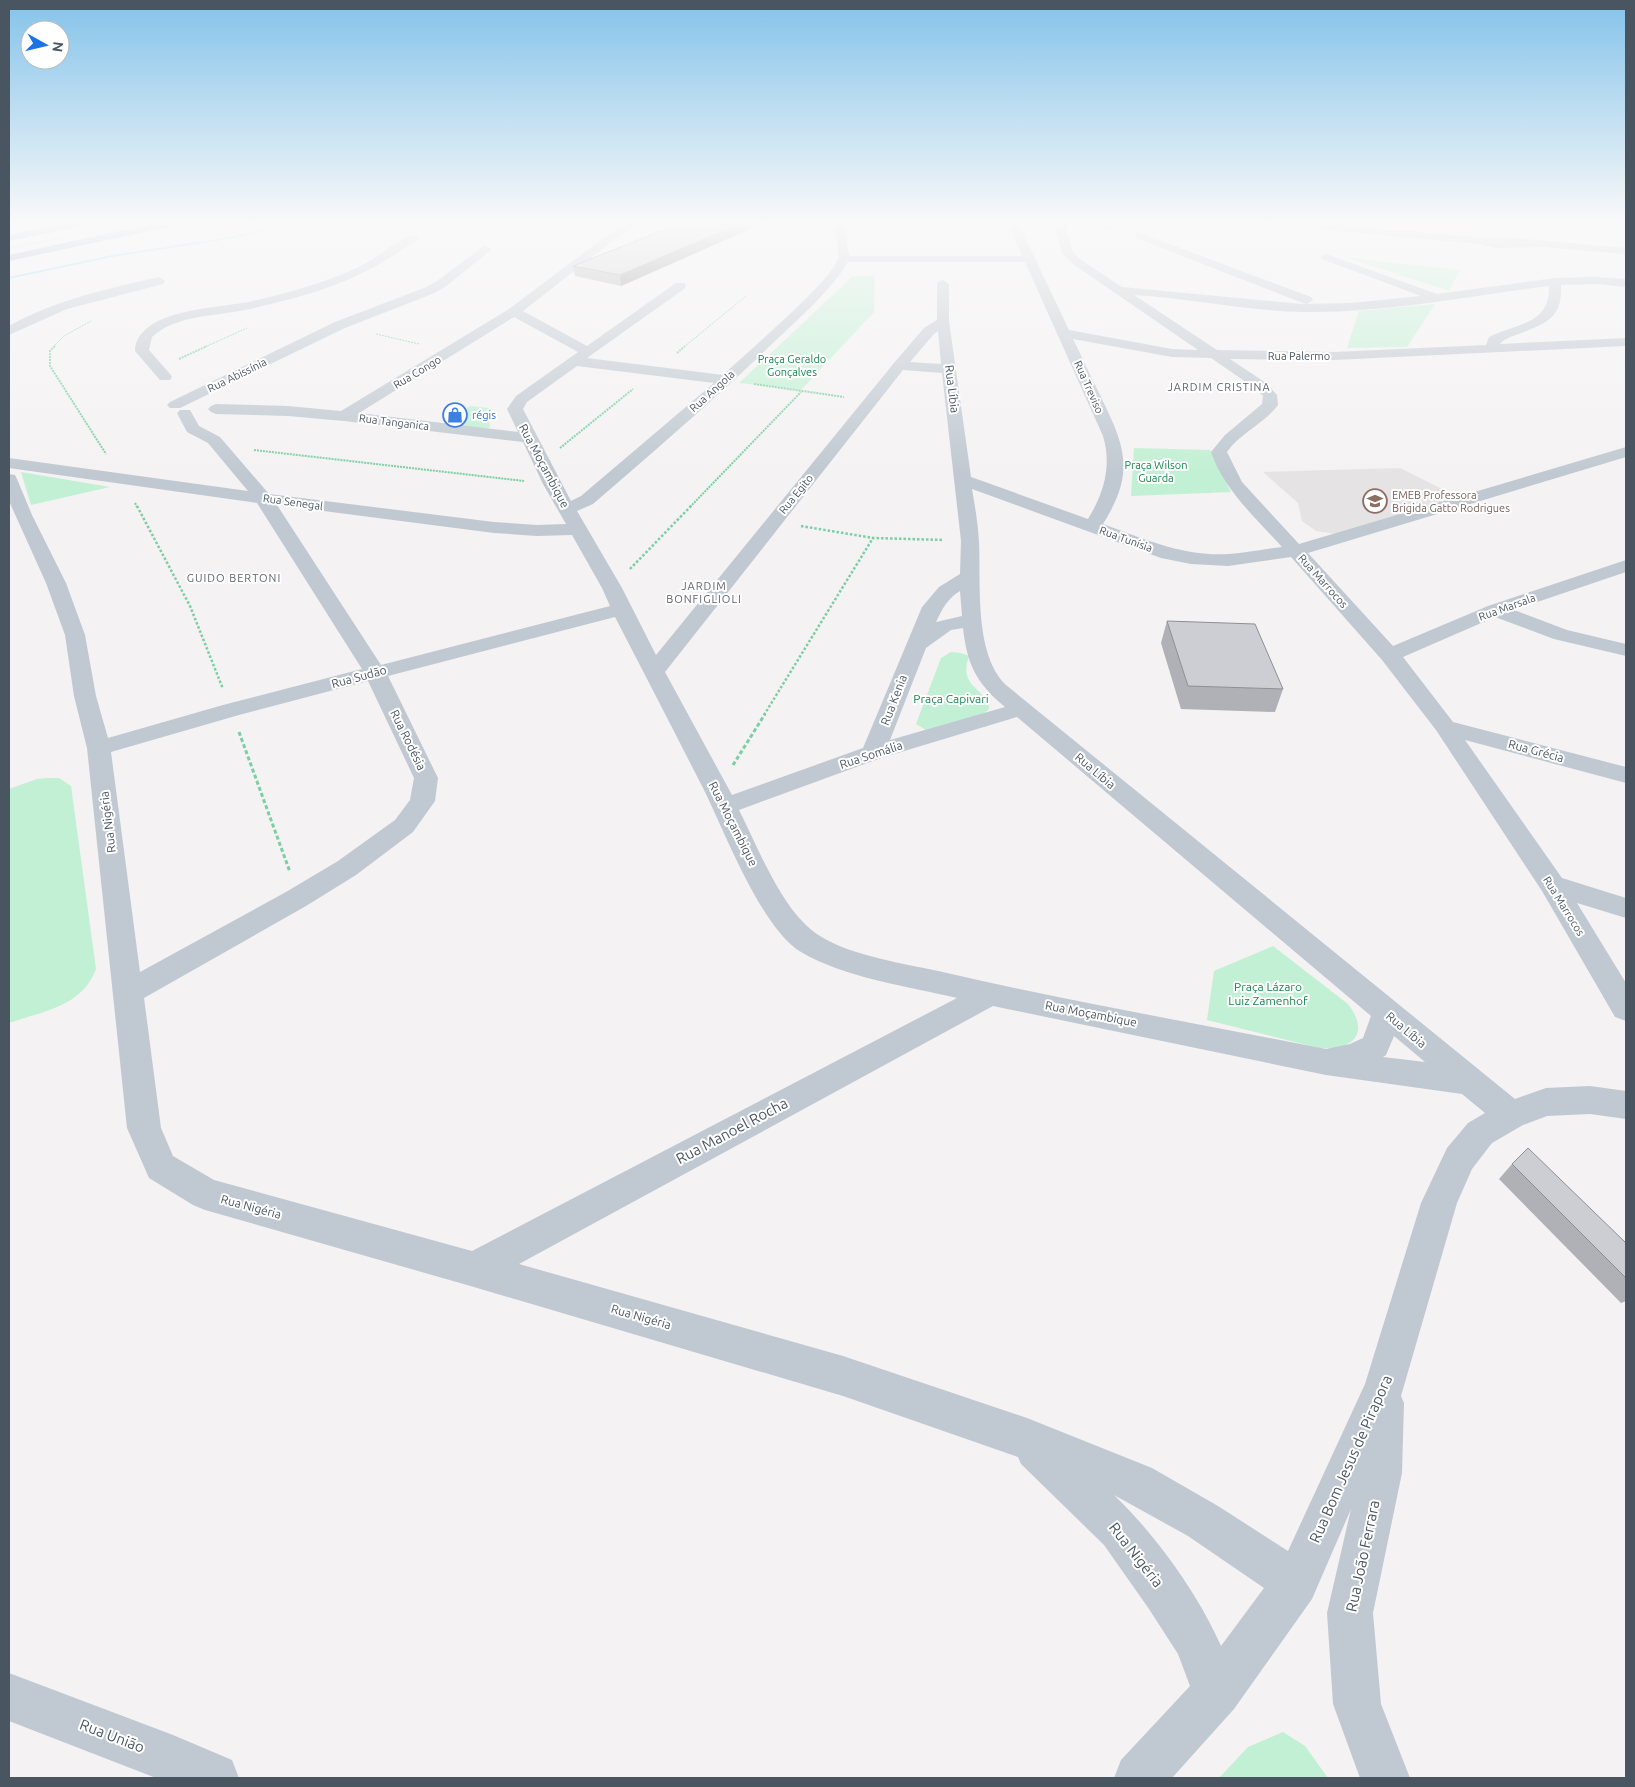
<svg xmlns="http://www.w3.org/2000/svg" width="1635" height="1787" font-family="Ubuntu,sans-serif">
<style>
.education{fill:#e5e3e4}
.medical{fill:#fce7e5}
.green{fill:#c2f0d4}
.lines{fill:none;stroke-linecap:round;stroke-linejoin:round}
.stream{fill:#8fdaed;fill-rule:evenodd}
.path-far3{stroke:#7acfa4;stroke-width:1;stroke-dasharray:2 1;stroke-linecap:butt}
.path-far2{stroke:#7acfa4;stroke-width:2;stroke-dasharray:2 1;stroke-linecap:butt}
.path-far1{stroke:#7acfa4;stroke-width:2.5;stroke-dasharray:2.5 2;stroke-linecap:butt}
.path{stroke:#7acfa4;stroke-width:3;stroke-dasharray:4 2.5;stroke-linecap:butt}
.minor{fill:#c0c9d1;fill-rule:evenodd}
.highway{fill:#8aa5c0;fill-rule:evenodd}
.wall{fill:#afb1b6}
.shaded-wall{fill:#8f9094}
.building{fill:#ccced4;stroke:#8f9094}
.labels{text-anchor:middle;stroke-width:4;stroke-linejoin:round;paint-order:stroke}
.far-street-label{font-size:11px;fill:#495560;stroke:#fff}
.far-park-label{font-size:11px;fill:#18844d;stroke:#fff}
.far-neighbourhood-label{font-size:11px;letter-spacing:1px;fill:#5e6267;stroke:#fff}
.far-shop-label{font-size:11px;fill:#366cbe;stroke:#fff;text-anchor:start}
.far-education-label{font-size:11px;fill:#785e54;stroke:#fff;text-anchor:start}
.street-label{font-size:12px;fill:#495560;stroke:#fff}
.park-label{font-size:12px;fill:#18844d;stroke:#fff}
.near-street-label{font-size:15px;fill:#495560;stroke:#fff}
</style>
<rect width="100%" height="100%" fill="#f4f2f2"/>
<path class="education" d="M1400,468l62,31 -126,35 -20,-3 -14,-10 -4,-18 -35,-31z"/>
<path class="medical" d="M1297,223h171l-7,9 -114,-4z"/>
<g class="green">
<path d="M128,223h5l-124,27v-3z"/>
<path d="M1344,257l116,13 -11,21z"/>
<path d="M853,276h22l-1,36 -73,78 -62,-7z"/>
<path d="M1435,304l-28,43 -60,1 12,-37z"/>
<path d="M470,406l18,2 2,19 -6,3 -42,-2z"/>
<path d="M1134,448l76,2 21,42 -100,4z"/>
<path d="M21,472l89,15 -79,18z"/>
<path d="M951,652l10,1 8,3c-9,26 6,29 20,46v7l-7,6 -56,15 -10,-6 25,-66z"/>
<path d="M48,778h11l12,8 25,183c-14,38 -53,42 -87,54v-234l28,-10z"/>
<path d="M1273,946l75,58c23,30 4,47 -29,44l-112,-28 7,-49z"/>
<path d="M1283,1732l22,14 23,32h-109l29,-31z"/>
</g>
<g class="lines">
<path class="stream" d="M291,223h9l-70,16 -118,18 -103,22v-2l103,-22 118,-18z"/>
<g class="path-far3">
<path d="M376,334l43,10"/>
<path d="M53,347l11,-11 27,-15"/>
<path d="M205,347l42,-19"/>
<path d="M684,347l62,-51"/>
</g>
<g class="path-far2">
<path d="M55,346l-5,5v15l56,88"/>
<path d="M677,353l8,-7"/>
<path d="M179,359l28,-13"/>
<path d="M754,384l90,13"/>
<path d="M560,448l73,-59"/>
<path d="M254,450l270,31"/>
<path d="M135,503l2,4"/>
<path d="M690,507l111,-115"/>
</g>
<g class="path-far1">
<path d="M137,506l53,100 33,83"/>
<path d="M801,526l72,12 71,2"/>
<path d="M630,569l61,-63"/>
<path d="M764,715l109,-177"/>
</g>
<g class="path">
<path d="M239,732l51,140"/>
<path d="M733,765l32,-51"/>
</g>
<g class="minor">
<path d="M628,223h13l-31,20 -87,68 64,35 89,-63h8l2,3 -2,3 -97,69 136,17c19,-18 113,-98 115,-117 1,-11 -3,-24 -4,-35h10l5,33h173l-14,-33h10l51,107 103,19 26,1 -125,-86 -11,-11 -8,-30h10l9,29 8,8 41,27 180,17 49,-1 70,-7 -99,-37 -2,-2 6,-3 111,40 118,-16 40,-1 31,2v8l-31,-3 -34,1c2,35 -17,39 -45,50 -6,2 -12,4 -16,9l126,-6v8l-292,14 -104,-1 36,24 11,12 1,10c-14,19 -38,28 -51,47l15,30 57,62 327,-97v10l-318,96 85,93 95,-40 138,-46v12l-112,38 53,20 59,14v12l-72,-17 -59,-22 -92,40 50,65 173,45v16l-161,-43 97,138 64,20v20l-49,-15 49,80v38l-11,-4 -73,-126 -106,-161 -54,-70 -91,-103 -63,9 -37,-2 -30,-6 -189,-69c3,17 6,35 7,53 2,42 -5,112 27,143l509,414 31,-11 44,-2 36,5v28l-36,-5 -43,2 -24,9 -31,18 -20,26 -15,34 -56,193 3,7 -2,70 -29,140 8,91 29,74h-50l-27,-74 -6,-91 24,-104 -39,90 -78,110 -62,69h-58l7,-18 69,-74 -12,-32 -29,-45 -45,-64 -83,-81 -3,-7 -175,-61 -369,-109 -269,-77 -12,-5 -44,-27 -22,-50 -40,-380 -13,-52 -9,-61 -19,-52 -37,-82v-27l6,1 2,4 15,36 34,68 19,52 11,61 12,42 115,-33 139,-36 -105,-166 -248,-35v-10l239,33 -40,-48 -21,-11 -10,-19 3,-3h10l9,16 21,11 49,57 225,28 43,3 29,-1 -23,-40 -20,-42 -179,-21 -56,-5 -72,-2 -5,-2 -3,-3 3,-3 5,-2 72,2 53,5 168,-102 93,-70zM848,262h177l78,174c9,30 1,57 -15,83l-117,-42 -22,-156v-37l-6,-4 -4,1 -2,3v36l-13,8 -30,35 -238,292 -34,-67 -45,-77 16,-7c61,-53 122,-105 180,-161 26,-25 55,-49 75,-81zM1549,286c1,39 -32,37 -60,51l-3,8 -152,7 -117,-2 -83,-55c56,3 113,16 170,17 82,1 164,-16 245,-26zM514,317l64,35 -62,44 -9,13 11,23 -159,-19zM938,331l3,33 -31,-2 24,-28zM1073,339l99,18 39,1 45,31 7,7 -1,8 -37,31 -14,17c13,38 45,66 71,95 -18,2 -36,6 -53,7 -45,3 -85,-15 -126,-30 34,-54 21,-80 -5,-133 -9,-17 -16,-35 -25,-52zM577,366l137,17 -133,113 -10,5 -48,-92 4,-7zM903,370l39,3 19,168 -1,33 -21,13 -17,20 -59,141 -131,47 -67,-123zM277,505l217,28 43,3 35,-1 30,53 8,18 -229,59zM960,591l2,25 -26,6c6,-13 12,-24 24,-31zM615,617c30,58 60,116 90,175 20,41 57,137 96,160 44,26 106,34 156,46l-485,253 -258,-71 -41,-24 -12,-28 -17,-130 162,-92 50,-31 57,-43 22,-31 3,-23 -50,-102zM963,628c4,36 13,55 42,79l-115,33 36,-92 25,-18zM368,681l46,97 -4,22 -15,20 -57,41 -52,31 -146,80 -29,-220 128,-37zM1017,717l354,299 -8,22 -13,6 -24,5c-126,-25 -253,-47 -379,-76 -38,-9 -94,-16 -127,-37 -37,-22 -61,-87 -81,-126l142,-52zM993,1006l333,69 136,19 23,19 -17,10 -21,25 -26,55 -56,181 -77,167 -70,-45 -66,-38 -125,-50 -184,-62 -324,-92zM1394,1036l31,26 -42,-5 3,-2zM1114,1495l74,41 76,52 -43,58c-22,-51 -66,-112 -107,-151z"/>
<path d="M1083,223h49c-11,8 -38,9 -49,0z"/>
<path d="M1280,223h44l161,15 17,-1 124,11v6l-84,-7 -48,1 -15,-4 -194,-18z"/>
<path d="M1140,233l171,64 2,3 -6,4 -4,-1 -167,-65 -1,-2 1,-2z"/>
<path d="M413,235l4,1 1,2 -1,2c-44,30 -76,46 -127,59 -15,4 -30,8 -45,11 -30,6 -69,5 -93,27l-3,13 21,24 2,3 -2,3h-10l-25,-29c2,-42 83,-43 114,-49 38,-9 77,-19 112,-36 15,-7 38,-28 52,-31z"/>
<path d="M486,246l6,3 -2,2 -45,36 -13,7 -87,34 -165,80h-10l-3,-3 3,-3 165,-80 89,-34 13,-7 45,-34z"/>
<path d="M159,277l6,4 -2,3 -96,25 -58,26v-9c46,-26 98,-37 150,-49z"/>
<path d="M9,1673l164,62 59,25 7,18h-83l-147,-57z"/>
</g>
<g class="highway">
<path d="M65,223h22l-5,3 -73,15v-6z"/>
<path d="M156,223h22l-5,3 -164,35v-6z"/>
</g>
</g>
<g class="wall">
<path d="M750,229l-129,57 -46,-10 -2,-10z"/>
<path d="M1167,621l116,68 -8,23 -94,-3 -20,-66z"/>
<path d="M1512,1164l114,79v58l-5,2 -122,-124z"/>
</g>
<path class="shaded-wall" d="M741,223h9v6l-129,57 -1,-11z"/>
<g class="building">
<path d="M681,223h60l-121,52 -47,-9z"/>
<path d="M1167,621l88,3 28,65 -95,-3z"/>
<path d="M1528,1148l98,95v35l-114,-114z"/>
</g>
<linearGradient id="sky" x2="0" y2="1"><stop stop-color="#84c3ea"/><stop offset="0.47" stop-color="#faf9f9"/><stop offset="1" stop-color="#faf9f9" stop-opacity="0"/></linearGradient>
<rect width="1635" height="474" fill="url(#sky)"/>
<defs>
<g id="shop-ring" transform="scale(1.25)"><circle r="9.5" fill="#fff" stroke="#3f7fe0" stroke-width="1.5"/><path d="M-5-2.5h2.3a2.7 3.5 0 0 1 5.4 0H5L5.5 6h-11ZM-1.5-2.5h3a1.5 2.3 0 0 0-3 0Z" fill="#3f7fe0"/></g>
<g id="school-ring" transform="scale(1.25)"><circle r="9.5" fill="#fff" stroke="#8d6e63" stroke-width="1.5"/><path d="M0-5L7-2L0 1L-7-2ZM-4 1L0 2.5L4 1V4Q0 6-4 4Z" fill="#8d6e63"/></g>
</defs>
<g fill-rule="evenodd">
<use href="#shop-ring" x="455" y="415"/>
<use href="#school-ring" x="1375" y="501"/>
</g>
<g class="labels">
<g class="far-street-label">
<text x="1299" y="360">Rua Palermo</text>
<text transform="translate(417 372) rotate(-31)" y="4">Rua Congo</text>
<text transform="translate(237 375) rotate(-26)" y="4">Rua Abissínia</text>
<text transform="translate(1089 387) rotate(66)" y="4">Rua Treviso</text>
<text transform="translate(712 391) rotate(-42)" y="4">Rua Angola</text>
<text transform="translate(394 422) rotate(7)" y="4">Rua Tanganica</text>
<text transform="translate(796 494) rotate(-51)" y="4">Rua Egito</text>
<text transform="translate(293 502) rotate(8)" y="4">Rua Senegal</text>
<text transform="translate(1126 539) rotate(20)" y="4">Rua Tunísia</text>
<text transform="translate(1323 581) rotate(48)" y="4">Rua Marrocos</text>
<text transform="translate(1507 607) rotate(-20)" y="4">Rua Marsala</text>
<text transform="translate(1564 906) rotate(58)" y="4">Rua Marrocos</text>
</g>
<g class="far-park-label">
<text x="792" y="363">Praça Geraldo<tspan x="792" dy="13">Gonçalves</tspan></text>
<text x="1156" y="469">Praça Wilson<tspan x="1156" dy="13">Guarda</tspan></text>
</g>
<g class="far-neighbourhood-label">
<text x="1219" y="391">JARDIM CRISTINA</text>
<text x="234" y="582">GUIDO BERTONI</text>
<text x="704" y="590">JARDIM<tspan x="704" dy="13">BONFIGLIOLI</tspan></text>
</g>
<g class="far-shop-label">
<text x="472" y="419">régis</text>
</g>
<g class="far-education-label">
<text x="1392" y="499">EMEB Professora<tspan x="1392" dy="13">Brigida Gatto Rodrigues</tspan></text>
</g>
<g class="street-label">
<text transform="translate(952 389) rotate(83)" y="4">Rua Líbia</text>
<text transform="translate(544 466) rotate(62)" y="4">Rua Moçambique</text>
<text transform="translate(359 677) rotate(-15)" y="4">Rua Sudão</text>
<text transform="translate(894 700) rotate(-69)" y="4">Rua Kenia</text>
<text transform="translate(408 740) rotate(64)" y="4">Rua Rodésia</text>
<text transform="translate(1536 751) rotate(15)" y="4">Rua Grécia</text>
<text transform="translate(871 755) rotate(-18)" y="4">Rua Somália</text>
<text transform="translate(1095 771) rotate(40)" y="4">Rua Líbia</text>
<text transform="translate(108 822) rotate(-97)" y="4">Rua Nigéria</text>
<text transform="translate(733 824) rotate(63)" y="4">Rua Moçambique</text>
<text transform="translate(1091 1014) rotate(11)" y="4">Rua Moçambique</text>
<text transform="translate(1406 1030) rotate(40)" y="4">Rua Líbia</text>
<text transform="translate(251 1207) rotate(15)" y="4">Rua Nigéria</text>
<text transform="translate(641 1317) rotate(16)" y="4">Rua Nigéria</text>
</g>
<g class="park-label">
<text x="951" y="703">Praça Capivari</text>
<text x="1268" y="991">Praça Lázaro<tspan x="1268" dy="14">Luiz Zamenhof</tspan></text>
</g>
<g class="near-street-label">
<text transform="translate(732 1131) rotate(-28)" y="5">Rua Manoel Rocha</text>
<text transform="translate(1351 1459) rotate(-66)" y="5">Rua Bom Jesus de Pirapora</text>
<text transform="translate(1136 1555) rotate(52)" y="5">Rua Nigéria</text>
<text transform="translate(1363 1556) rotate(-78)" y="5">Rua João Ferrara</text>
<text transform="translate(112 1736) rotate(21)" y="5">Rua União</text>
</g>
</g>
<rect width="1635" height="1787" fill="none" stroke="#495560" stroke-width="20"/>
<g transform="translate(45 45) rotate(98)"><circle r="24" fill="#ffffff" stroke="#b6bbbf"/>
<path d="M0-4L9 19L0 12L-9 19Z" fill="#1a74e6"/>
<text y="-8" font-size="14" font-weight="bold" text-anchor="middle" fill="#495560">N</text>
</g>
</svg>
